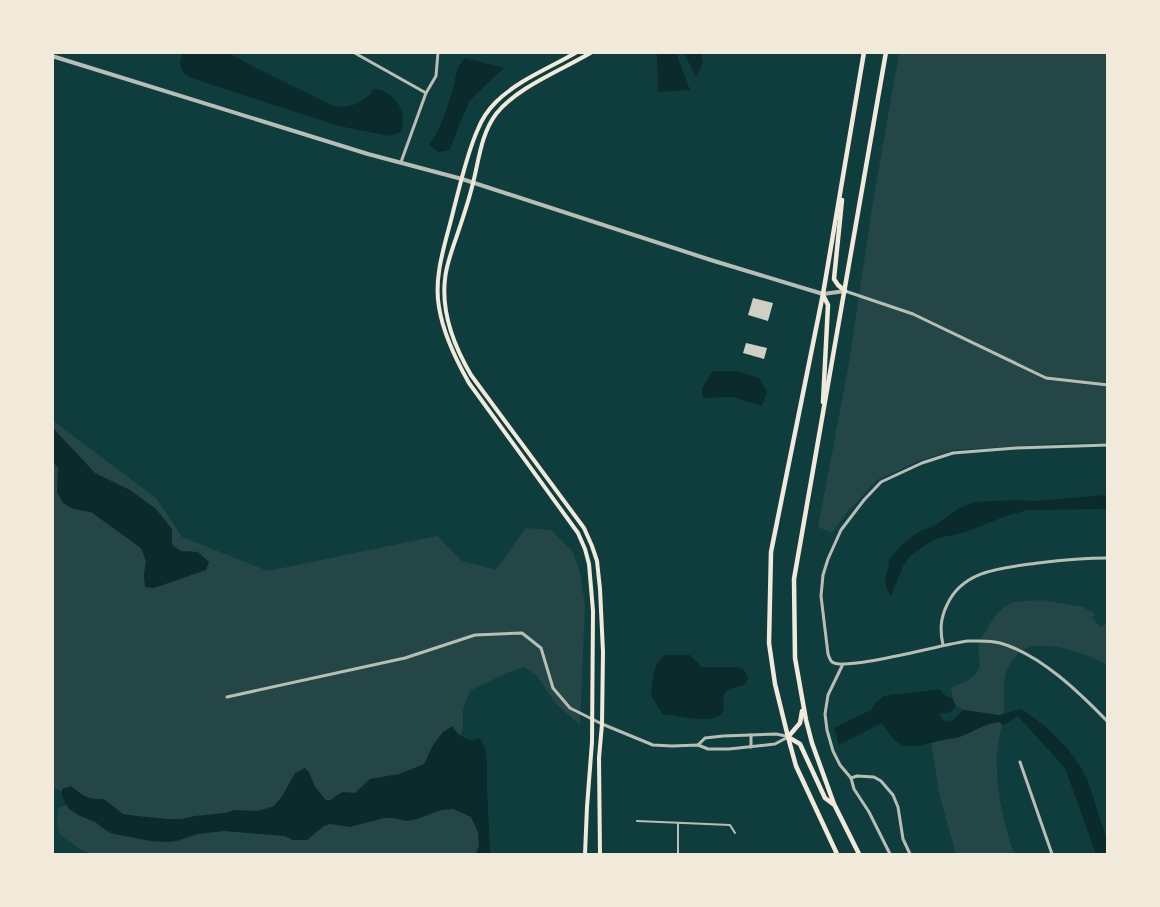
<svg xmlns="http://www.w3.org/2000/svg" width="1160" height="907" font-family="'PT Sans Narrow',sans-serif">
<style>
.green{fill:#244646}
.water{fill:#0a2a2b}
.building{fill:#cfcfc3}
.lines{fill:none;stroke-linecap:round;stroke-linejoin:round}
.pedestrian{stroke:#b8beb3;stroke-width:2}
.minor{stroke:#b8beb3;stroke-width:3}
.tertiary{stroke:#b8beb3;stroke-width:4}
.secondary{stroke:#f1e9da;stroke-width:4}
.trunk{stroke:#f1e9da;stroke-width:4.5}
</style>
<rect width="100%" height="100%" fill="#0f3d3e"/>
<g class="green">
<path d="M899,53h208v390h-38l-116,7 -32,10 -44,20 -29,31 -16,22 -14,-6 31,-164 23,-155z"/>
<path d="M52,420l105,79 25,38 86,34 169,-35 25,25 34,9 30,-42 25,2 22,22 7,21 5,32 -5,120 -24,-21 -19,-28 -13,-9 -15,5 -39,19 -7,19v19l-11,24 -129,55 -180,16 -69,-28 -21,-8z"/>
<path d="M1042,600l41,7 12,7 -3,4 9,9 6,-4v42c-18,-11 -59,-25 -80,-17 -10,4 -18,16 -21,25 -4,9 0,28 -3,42 -10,1 -41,-3 -47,-10 -4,-5 -4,-12 -5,-18 9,-2 25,-9 28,-19 2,-5 -1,-19 -1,-25 9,-12 19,-36 34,-40 9,-3 20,-2 30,-3z"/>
<path d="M1000,722l2,3c-2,9 -4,18 -5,28 -2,34 6,69 17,101h-58l-16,-57 -9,-54c9,-3 20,-4 29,-7 13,-4 25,-13 40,-14z"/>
<path d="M80,801l64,27 238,-21 97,2 1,45h-389l-10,-4 -21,-15 -3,-13 1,-14z"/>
</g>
<g class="water">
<path d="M182,53h47l23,13 65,32 14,7 12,2 10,-2 11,-6 7,-6 2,-4c21,0 36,24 28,43l-12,4 -50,-10 -148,-48 -7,-4 -4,-10z"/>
<path d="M657,53h19l14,37 -32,2z"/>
<path d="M684,53h17l2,10 -7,14z"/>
<path d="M465,58l39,10 -34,32 -11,25 -9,25 -11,2 -10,-7c12,-16 18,-37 24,-57 4,-13 2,-19 12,-30z"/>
<path d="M713,371h23l23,7 8,14 -5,14 -29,-9 -30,1 -1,-10z"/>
<path d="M53,428l42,45 35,17 26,19 16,20v16l9,6 17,1 11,10 -3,8 -52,18 -9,-1 -1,-13 2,-13 -5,-13 -50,-36 -18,-3 -10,-6 -6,-11 1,-24 -5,-6z"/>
<path d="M1107,495v14l-80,1 -21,6 -43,17 -25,5 -11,6 -16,11 -8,11 -12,30c-12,-17 -2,-19 -2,-37l18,-19 13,-9 11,-4 9,-5 19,-14 15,-6 45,-2 16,1z"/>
<path d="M664,655h26l12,12h36l7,4 3,7 -3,7 -16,4 -6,6c0,7 3,14 -2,19 -10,11 -45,1 -59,0l-11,-19 2,-19 4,-13z"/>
<path d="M939,689l5,6 8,3 4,8 -6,6 -11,2 4,6 7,2 14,-12 35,5 22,-6c25,15 54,43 66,70 4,10 7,21 10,31 5,16 11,27 10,44h-11l-31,-86 -47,-52 -9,6 -7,3 -2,-3c-17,1 -29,12 -44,16 -3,1 -6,0 -9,1 -12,2 -35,11 -47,5 -8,-4 -13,-14 -18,-21l-43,22 -5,-17 37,-18 4,-7 9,-7 12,-2 15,-1z"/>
<path d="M452,726c6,9 11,12 21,15l5,-3 3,2 4,8 2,13v26l3,67h-14l3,-8 -1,-14 -7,-15 -18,-8 -12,1 -24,9 -10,2 -14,-3h-9l-34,9 -20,-3 -6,2 -17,14h-14l-9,-4 -60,-5 -27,3 -20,7 -9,1 -17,-1 -37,-7 -7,-3 -12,-9 -17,-7 -9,-6 -7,-13v-7l9,-3c12,10 17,14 33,13l19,15 14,2 31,3h14l13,-3 30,-3 9,-3 24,1 16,-5 9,-11 12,-22 10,-5 4,4 6,15 11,13h5c12,-9 9,-8 24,-7l15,-14 29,-5 25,-10 9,-19 10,-13z"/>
</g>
<g class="building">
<path d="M753,298l20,5 -5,18 -20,-6z"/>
<path d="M746,343l21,5 -3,11 -21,-6z"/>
</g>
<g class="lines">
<g class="pedestrian">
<path d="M637,821l93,4 5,8"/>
<path d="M678,854v-31"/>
</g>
<g class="minor">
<path d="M353,52l73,41"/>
<path d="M401,162l25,-69 10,-17 2,-24"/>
<path d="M845,291l68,23 133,64 62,7"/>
<path d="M1108,445l-92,3 -63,5 -31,10 -41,19 -17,18 -23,30 -13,29 -5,16 -2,21 7,58c1,3 2,6 4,8 13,10 114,-19 136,-21 11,0 22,-1 32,2 40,11 80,50 108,79"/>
<path d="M943,645c-3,-14 -3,-26 4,-40 16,-36 57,-37 91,-42 24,-3 46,-5 70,-5"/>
<path d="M843,664l-15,31 -3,19 2,16 6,21 7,14 11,13 3,11 15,23 21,42"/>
<path d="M227,697l178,-39 70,-23 47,-2 19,15 12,40 17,20 32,16 51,21 19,1 26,-1 10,4h21l46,-5 13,-7"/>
<path d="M751,735v12"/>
<path d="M698,745l7,-7 18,-2 53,-2 10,2"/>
<path d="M1020,762l32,92"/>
<path d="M851,778l6,-2 17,1 7,4 12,14 5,12 5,32 7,15"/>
</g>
<path class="tertiary" d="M52,56l316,98 94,25 252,82 109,33 22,-3"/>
<g class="secondary">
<path d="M577,52c-27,16 -59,28 -81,50 -8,8 -14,17 -18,27 -11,24 -17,53 -24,79 -7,31 -21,66 -15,99 4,26 17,53 30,76l109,150 7,16 4,15 4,47 -1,131 -5,65 -2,47"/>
<path d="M592,52c-30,18 -75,35 -96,62 -15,20 -17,46 -23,69 -5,21 -12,41 -19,61 -4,12 -8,23 -9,35 -4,34 9,67 26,96l113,153 8,18 5,15 3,28 3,63 -1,72 -3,34 1,96"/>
</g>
<g class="trunk">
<path d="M842,200l-8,79 4,6 7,6"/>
<path d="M823,402l5,-97 -5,-10"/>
<path d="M788,737l12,7 25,54 8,6"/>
<path d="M788,737l12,-14 2,-12"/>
<path d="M837,854l-41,-88 -8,-29 -13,-53 -6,-41 2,-91 52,-258 41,-242"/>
<path d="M859,854l-25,-50 -22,-61 -6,-23 -11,-62 -1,-79 92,-527"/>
</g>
</g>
<rect width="1160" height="907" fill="none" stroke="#f1e9da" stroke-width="108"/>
</svg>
